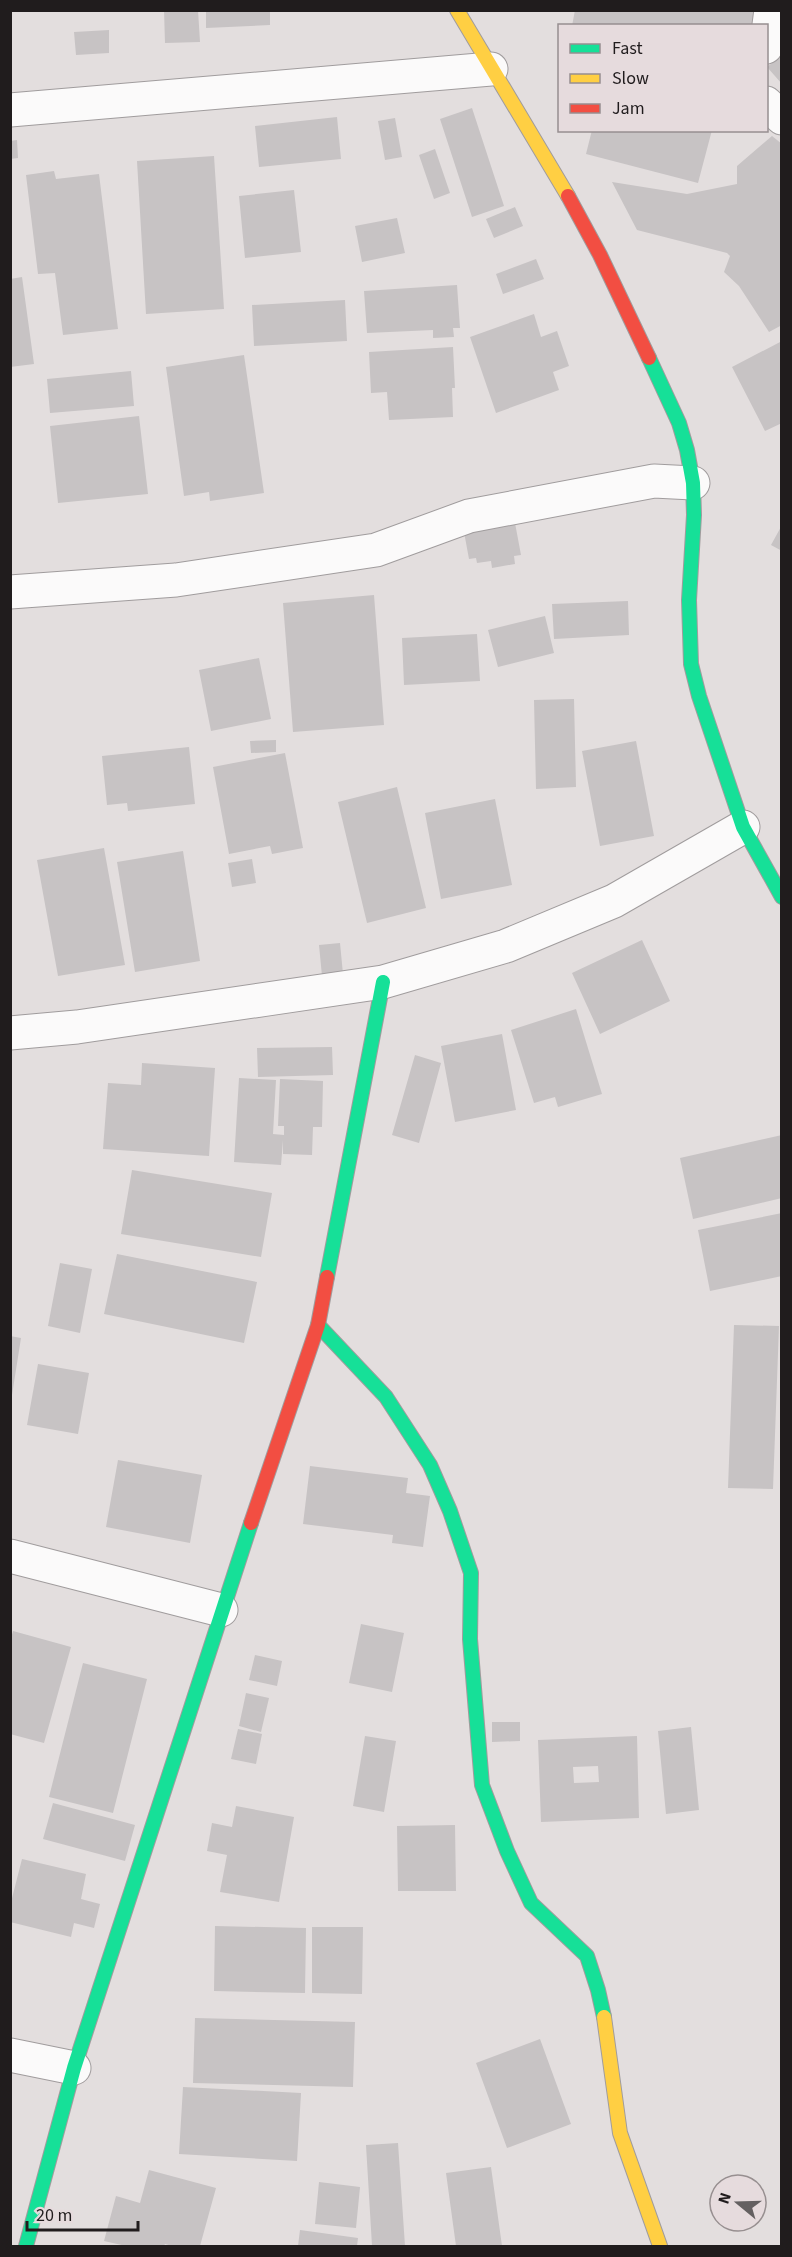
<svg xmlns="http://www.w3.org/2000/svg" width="792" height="2257" font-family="'Source Sans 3',sans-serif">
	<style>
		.building { fill: #c7c3c4; fill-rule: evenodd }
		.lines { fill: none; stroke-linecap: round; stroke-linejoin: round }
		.street-casing { stroke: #a09c9d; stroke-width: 35 }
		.fast-casing { stroke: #a09c9d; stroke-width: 16 }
		.slow-casing { stroke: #a09c9d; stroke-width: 16 }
		.jam-casing { stroke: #a09c9d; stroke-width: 16 }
		.street { stroke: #fbfafa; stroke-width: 33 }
		.fast { stroke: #16e098; stroke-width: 14 }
		.slow { stroke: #ffcf43; stroke-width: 14 }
		.jam { stroke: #f24e42; stroke-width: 14 }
	</style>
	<rect width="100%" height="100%" fill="#e3dede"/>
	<path class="building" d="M 164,10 L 198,10 L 200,42 L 165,43 Z
		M 206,10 L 270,10 L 270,25 L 206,28 Z
		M 575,10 L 758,10 L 756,26 L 572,26 Z
		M 109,30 L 109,53 L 76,55 L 74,32 Z
		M 782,55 L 782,84 L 767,67 Z
		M 472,108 L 504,206 L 472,217 L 440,119 Z
		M 337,117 L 341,159 L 259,167 L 255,126 Z
		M 395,118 L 402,157 L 385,160 L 378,121 Z
		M 592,130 L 712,130 L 698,183 L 586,154 Z
		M 772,136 L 782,144 L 782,325 L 769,332 L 739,286 L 724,272 L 730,256 L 727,253 L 637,230 L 612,182 L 687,194 L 737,184 L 737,166 Z
		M 17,140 L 18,158 L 10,159 L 10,141 Z
		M 435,149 L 450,193 L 434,199 L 419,155 Z
		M 214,156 L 224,309 L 146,314 L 137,161 Z
		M 54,171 L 56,179 L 99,174 L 118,329 L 63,335 L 55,273 L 38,274 L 26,175 Z
		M 294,190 L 301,252 L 245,258 L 239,196 Z
		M 515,207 L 523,226 L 494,238 L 486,219 Z
		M 397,218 L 405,253 L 362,262 L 355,226 Z
		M 536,259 L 544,279 L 503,294 L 496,274 Z
		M 22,277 L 34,364 L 10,367 L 10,279 Z
		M 457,285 L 460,328 L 453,328 L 454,337 L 433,338 L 433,330 L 367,333 L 364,291 Z
		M 345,300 L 347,341 L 254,346 L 252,305 Z
		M 534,314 L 541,337 L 557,331 L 569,366 L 553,372 L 559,390 L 496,413 L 470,337 Z
		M 782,341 L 782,423 L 765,431 L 732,367 Z
		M 453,347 L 455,388 L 452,388 L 453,417 L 389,420 L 387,392 L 371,393 L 369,352 Z
		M 244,355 L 264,493 L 210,501 L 209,492 L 184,496 L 166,367 Z
		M 131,371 L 134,406 L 50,413 L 47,379 Z
		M 139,416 L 148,494 L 58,503 L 50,426 Z
		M 515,523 L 521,555 L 514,556 L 515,564 L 492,568 L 491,561 L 477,563 L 476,558 L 469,559 L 464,532 Z
		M 782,525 L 782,551 L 771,545 Z
		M 374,595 L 384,725 L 293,732 L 283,603 Z
		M 628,601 L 629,635 L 554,639 L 552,604 Z
		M 545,616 L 554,653 L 498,667 L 488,630 Z
		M 477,634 L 480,681 L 404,685 L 402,638 Z
		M 259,658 L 271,719 L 211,731 L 199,670 Z
		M 574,699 L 576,787 L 536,789 L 534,700 Z
		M 276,740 L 276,752 L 251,753 L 250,741 Z
		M 636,741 L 654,836 L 600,846 L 582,751 Z
		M 189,747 L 195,804 L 128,811 L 127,803 L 107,805 L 102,756 Z
		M 285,753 L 303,848 L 272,854 L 270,846 L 229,854 L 213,767 Z
		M 397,787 L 426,908 L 367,923 L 338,802 Z
		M 495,799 L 512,885 L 441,899 L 425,813 Z
		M 104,848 L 125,965 L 58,976 L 37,860 Z
		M 183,851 L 200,961 L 135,972 L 117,862 Z
		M 252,859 L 256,883 L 232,887 L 228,863 Z
		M 642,940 L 670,1001 L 600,1034 L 572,973 Z
		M 340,943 L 343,974 L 322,976 L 319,945 Z
		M 576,1009 L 602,1094 L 558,1107 L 555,1097 L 534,1103 L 511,1030 Z
		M 502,1034 L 516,1110 L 455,1122 L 441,1046 Z
		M 332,1047 L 333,1075 L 258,1077 L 257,1048 Z
		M 415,1055 L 441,1063 L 419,1143 L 392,1135 Z
		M 142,1063 L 215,1068 L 209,1156 L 103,1149 L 108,1083 L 141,1085 Z
		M 239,1078 L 276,1080 L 273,1134 L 284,1135 L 284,1126 L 278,1126 L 280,1079 L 323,1081 L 322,1127 L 313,1127 L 312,1155 L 283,1154 L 283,1140 L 281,1165 L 234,1162 Z
		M 782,1135 L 782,1198 L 693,1219 L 680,1158 Z
		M 132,1170 L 272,1193 L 261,1257 L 121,1234 Z
		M 782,1213 L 782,1276 L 710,1291 L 698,1230 Z
		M 117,1254 L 257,1282 L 244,1343 L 104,1314 Z
		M 60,1263 L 92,1269 L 80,1333 L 48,1326 Z
		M 734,1325 L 779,1326 L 773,1489 L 728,1488 Z
		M 10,1336 L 21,1338 L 12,1395 L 10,1395 Z
		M 38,1364 L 89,1373 L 78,1434 L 27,1425 Z
		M 118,1460 L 202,1475 L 190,1543 L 106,1527 Z
		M 310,1466 L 408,1478 L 406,1493 L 430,1496 L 423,1547 L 392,1543 L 393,1535 L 303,1524 Z
		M 361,1624 L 404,1633 L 392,1692 L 349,1683 Z
		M 13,1631 L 71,1647 L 44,1743 L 10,1734 L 10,1641 Z
		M 255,1655 L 282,1661 L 277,1686 L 249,1680 Z
		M 83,1663 L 147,1679 L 113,1813 L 49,1797 Z
		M 246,1693 L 269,1698 L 261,1732 L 239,1726 Z
		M 492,1722 L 520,1722 L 520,1741 L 492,1742 Z
		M 691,1727 L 699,1810 L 666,1814 L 658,1731 Z
		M 238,1729 L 262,1734 L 256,1764 L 231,1759 Z
		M 365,1736 L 396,1741 L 384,1812 L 353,1806 Z
		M 637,1736 L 639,1818 L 541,1822 L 538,1740 ZM 598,1766 L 599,1782 L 574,1783 L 573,1767 Z
		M 53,1803 L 135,1825 L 125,1861 L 43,1839 Z
		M 236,1806 L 294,1817 L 279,1902 L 220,1892 L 227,1855 L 207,1851 L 212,1823 L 232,1827 Z
		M 455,1825 L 456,1891 L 398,1891 L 397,1826 Z
		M 22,1859 L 86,1874 L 81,1899 L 100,1904 L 94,1928 L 74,1923 L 71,1937 L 10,1922 L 10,1906 Z
		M 215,1926 L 306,1928 L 305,1993 L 214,1991 Z
		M 312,1927 L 363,1927 L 362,1994 L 312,1993 Z
		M 195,2018 L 355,2022 L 353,2087 L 193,2083 Z
		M 540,2039 L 571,2124 L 507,2148 L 476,2063 Z
		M 183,2087 L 301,2093 L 297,2161 L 179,2154 Z
		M 398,2143 L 405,2246 L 372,2246 L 366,2145 Z
		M 491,2167 L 502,2246 L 456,2246 L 446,2173 Z
		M 149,2170 L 216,2188 L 200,2246 L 172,2246 L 165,2244 L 164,2246 L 126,2246 L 104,2241 L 116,2196 L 140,2203 Z
		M 319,2182 L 360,2187 L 356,2228 L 315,2224 Z
		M 300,2230 L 358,2238 L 357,2246 L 298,2246 Z"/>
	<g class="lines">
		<defs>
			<path id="street" d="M 766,47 L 771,10
				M 766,103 L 782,118
				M 10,110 L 491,69
				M 10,592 L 176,580 L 376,550 L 469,516 L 654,481 L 693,483
				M 10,1033 L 77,1027 L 383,982 L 506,946 L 614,901 L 743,827
				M 10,1556 L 221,1610
				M 10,2055 L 74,2068"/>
			<path id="fast" d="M 649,358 L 679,423 L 687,450 L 693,483 L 694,515 L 689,600 L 691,664 L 699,696 L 743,827 L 782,897
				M 327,1277 L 383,982
				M 318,1325 L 386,1397 L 430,1465 L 450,1511 L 471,1573 L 470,1639 L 482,1785 L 507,1851 L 531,1903 L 587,1956 L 598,1990 L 604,2017
				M 26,2246 L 74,2068 L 251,1523"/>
			<path id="slow" d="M 457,10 L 568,196
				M 604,2017 L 620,2133 L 660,2246"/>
			<path id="jam" d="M 568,196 L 600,255 L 649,358
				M 251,1523 L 318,1325 L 327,1277"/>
		</defs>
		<use href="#street" class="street-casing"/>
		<use href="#fast" class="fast-casing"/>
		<use href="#slow" class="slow-casing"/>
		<use href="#jam" class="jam-casing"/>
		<use href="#street" class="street"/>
		<use href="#fast" class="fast"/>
		<use href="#slow" class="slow"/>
		<use href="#jam" class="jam"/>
	</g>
	<rect width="792" height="2257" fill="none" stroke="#201c1d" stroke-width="24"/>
	<rect x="558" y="24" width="210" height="108" fill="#e6dbdd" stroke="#978f90" stroke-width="1.5"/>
	<rect x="570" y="44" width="30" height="9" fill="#16e098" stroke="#978f90" stroke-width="1.5"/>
	<text x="612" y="54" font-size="18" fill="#201c1d">Fast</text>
	<rect x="570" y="74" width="30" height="9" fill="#ffcf43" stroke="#978f90" stroke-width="1.5"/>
	<text x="612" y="84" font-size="18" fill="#201c1d">Slow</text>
	<rect x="570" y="104" width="30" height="9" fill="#f24e42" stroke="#978f90" stroke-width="1.5"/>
	<text x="612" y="114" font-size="18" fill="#201c1d">Jam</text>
	<g transform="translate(738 2203) rotate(289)"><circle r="28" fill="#e6dbdd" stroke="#978f90" stroke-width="1.5"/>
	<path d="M0-4.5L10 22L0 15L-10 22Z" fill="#646061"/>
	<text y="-9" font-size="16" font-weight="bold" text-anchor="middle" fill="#201c1d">N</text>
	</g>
	<path d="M27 2221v9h111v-9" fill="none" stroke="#201c1d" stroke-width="3"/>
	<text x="36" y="2221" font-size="18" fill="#201c1d" stroke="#e6dbdd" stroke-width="4.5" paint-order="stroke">20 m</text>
</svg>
